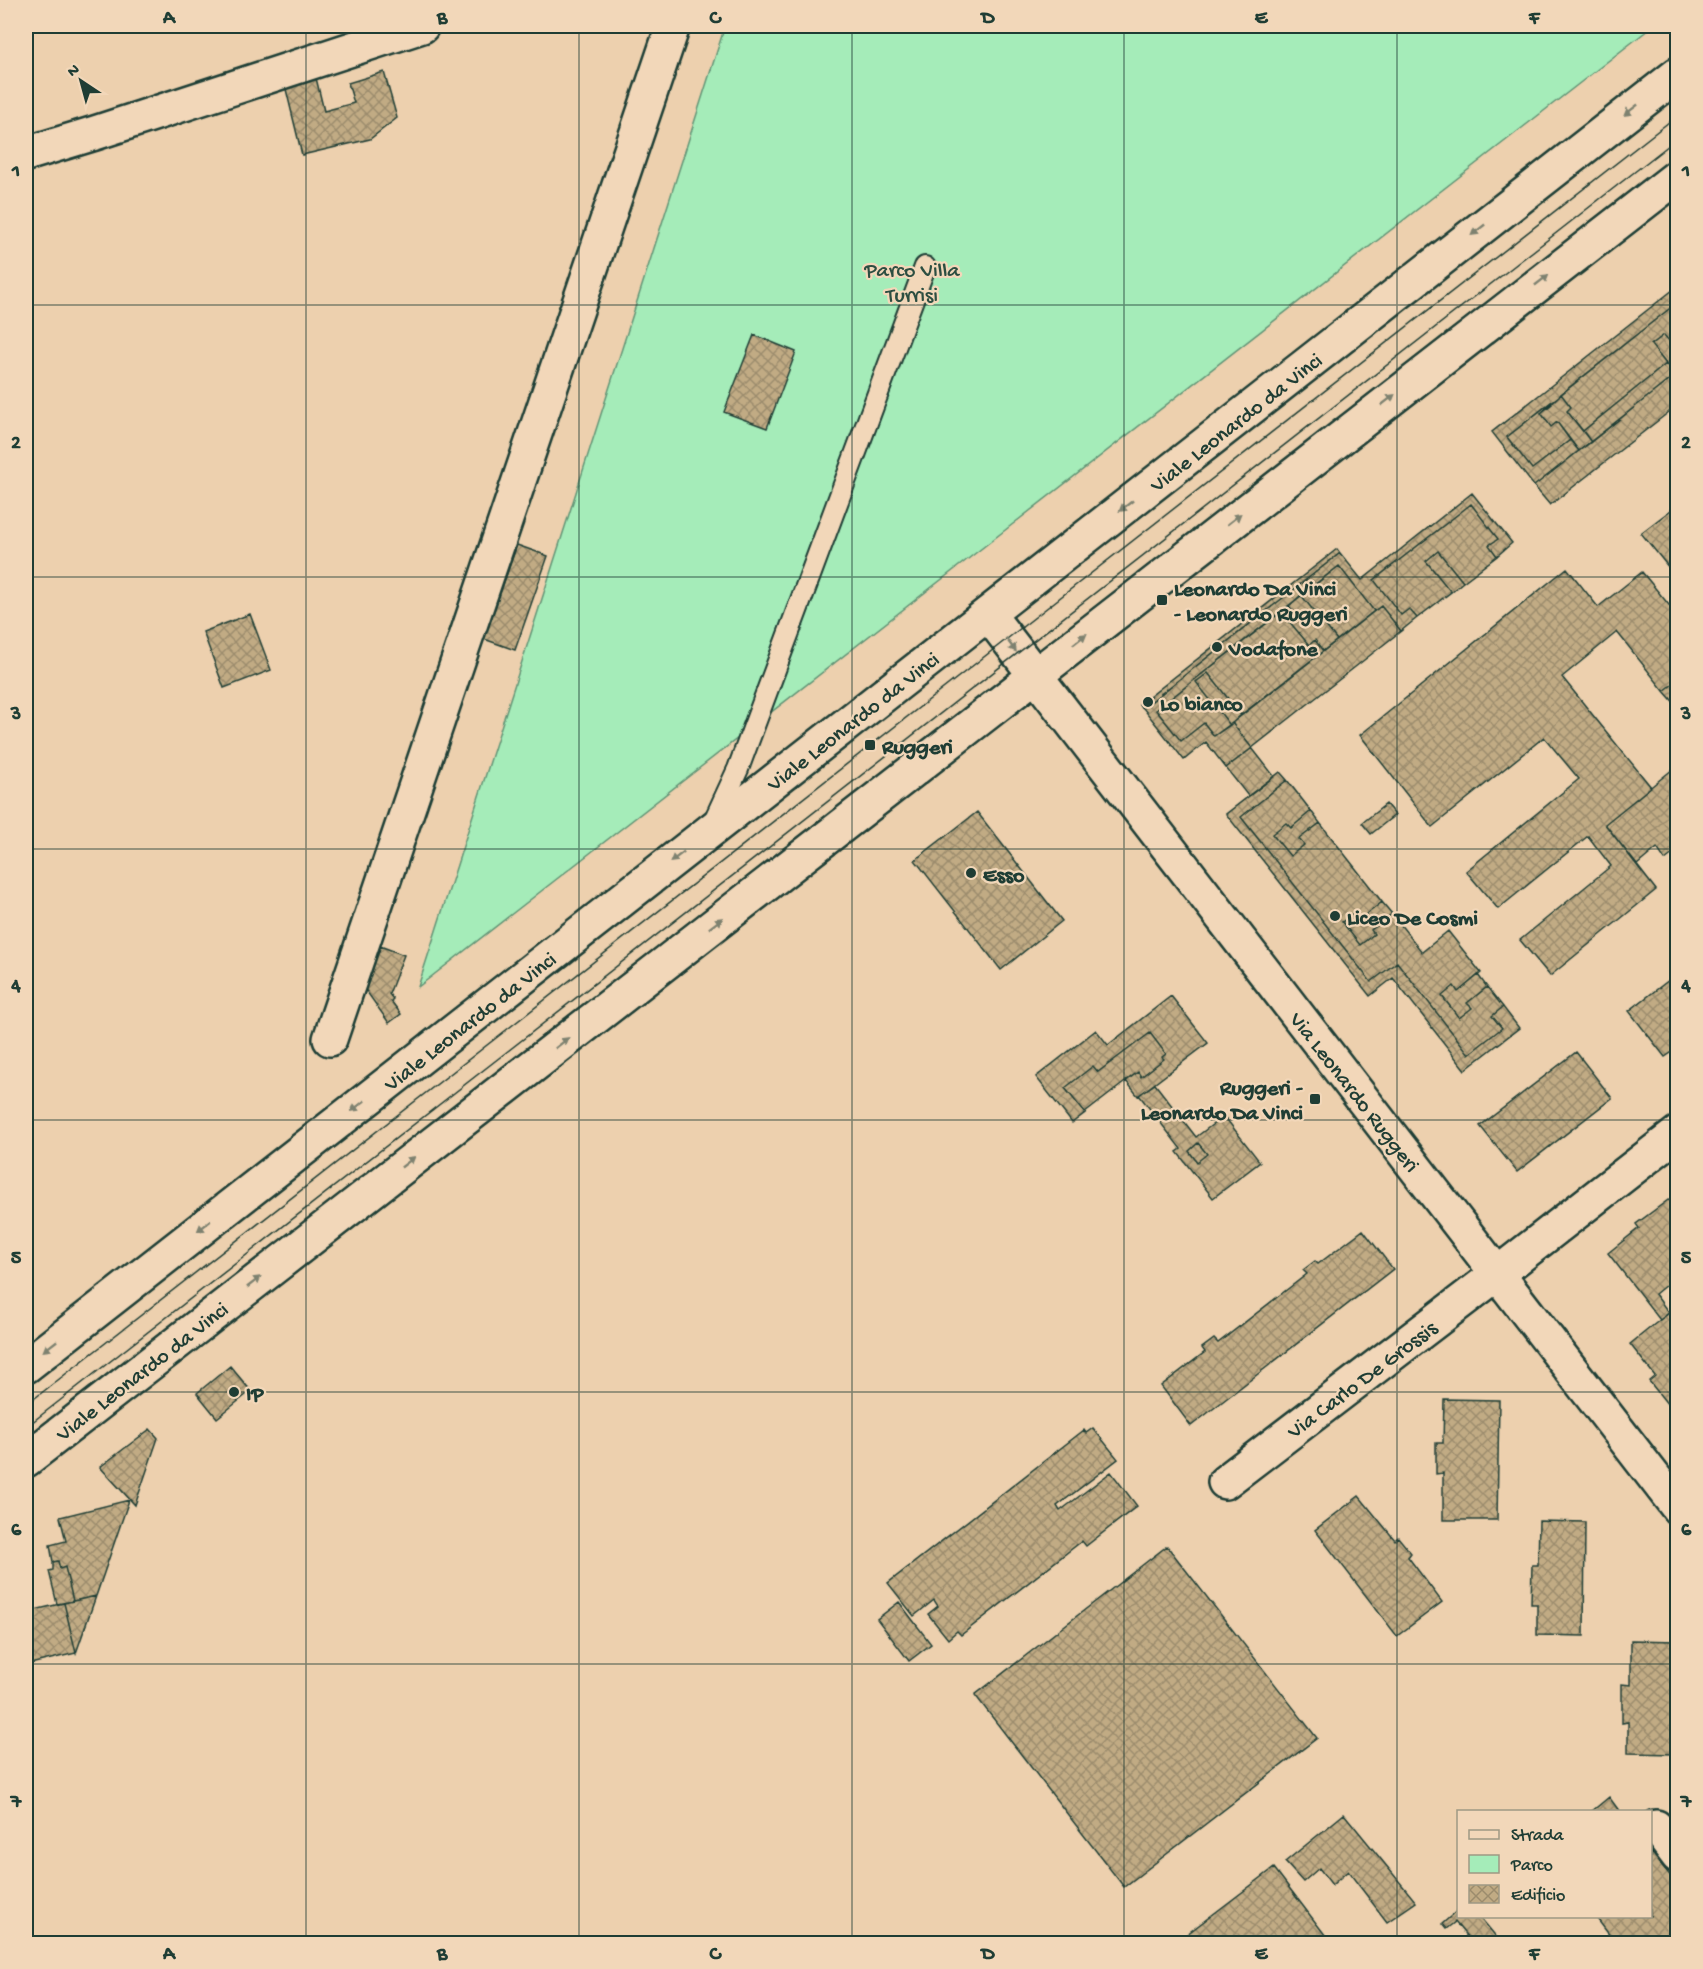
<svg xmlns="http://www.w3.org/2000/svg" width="1703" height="1969" font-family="'Gochi Hand',sans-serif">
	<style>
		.green { fill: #a5ecb9; stroke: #629476; stroke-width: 1.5 }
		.building { fill: url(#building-cross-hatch); stroke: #1f3d34; stroke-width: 1.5; fill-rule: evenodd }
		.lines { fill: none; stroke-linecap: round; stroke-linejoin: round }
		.lane-casing { stroke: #1f3d34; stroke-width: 24 }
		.street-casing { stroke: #1f3d34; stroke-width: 38 }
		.secondary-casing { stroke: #1f3d34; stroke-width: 38 }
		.lane { stroke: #f2d7b9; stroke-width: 20 }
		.street { stroke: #f2d7b9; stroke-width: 33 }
		.secondary { stroke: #f2d7b9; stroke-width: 33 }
		.tram { stroke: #1f3d34; stroke-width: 1.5 }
		.oneway { fill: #7e8270 }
		.grid { fill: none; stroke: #1f3d34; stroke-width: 1.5; stroke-opacity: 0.55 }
		.poi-dot { fill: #1f3d34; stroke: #f2d7b9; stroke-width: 2 }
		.labels { text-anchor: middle; stroke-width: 4.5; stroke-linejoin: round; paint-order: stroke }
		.park-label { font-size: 22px; fill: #2c4e41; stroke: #f2d7b9 }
		.street-label { font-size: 22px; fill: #1f3d34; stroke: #f2d7b9 }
		.poi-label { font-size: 22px; font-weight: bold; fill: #1f3d34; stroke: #f2d7b9; text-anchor: start }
		.neatline { fill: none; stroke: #1f3d34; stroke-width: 2 }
		.grid-label { font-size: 20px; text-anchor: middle; font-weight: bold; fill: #1f3d34 }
	</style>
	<defs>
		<pattern id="building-cross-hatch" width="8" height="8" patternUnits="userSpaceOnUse" patternTransform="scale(1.5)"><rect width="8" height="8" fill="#c1ab84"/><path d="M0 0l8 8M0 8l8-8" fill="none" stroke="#9c8c6d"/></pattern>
	</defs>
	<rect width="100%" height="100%" fill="#edd0ae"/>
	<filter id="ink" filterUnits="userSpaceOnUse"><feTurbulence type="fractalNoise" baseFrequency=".0167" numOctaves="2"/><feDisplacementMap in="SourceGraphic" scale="12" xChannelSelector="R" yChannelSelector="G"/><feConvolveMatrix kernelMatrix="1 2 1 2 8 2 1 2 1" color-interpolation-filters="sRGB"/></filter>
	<g filter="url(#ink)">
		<path class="green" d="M 725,26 L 1653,26 L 418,987 Z"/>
		<path class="building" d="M 384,72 L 397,118 L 370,139 L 302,155 L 285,85 L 316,78 L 324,111 L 354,103 L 348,83 Z
			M 1678,286 L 1678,302 L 1507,437 L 1532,469 L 1570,440 L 1579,451 L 1534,486 L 1492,432 Z
			M 1678,302 L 1678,351 L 1664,335 L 1651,345 L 1666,364 L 1583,431 L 1567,411 L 1571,407 L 1561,394 Z
			M 754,335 L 796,352 L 767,428 L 724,412 Z
			M 1664,335 L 1678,351 L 1678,373 L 1675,375 L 1651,345 Z
			M 1666,364 L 1675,375 L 1591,442 L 1583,431 Z
			M 1678,373 L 1678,405 L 1550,505 L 1534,486 Z
			M 1561,394 L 1571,407 L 1567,411 L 1591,442 L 1579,451 L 1557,422 L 1551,427 L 1541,413 Z
			M 1551,402 L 1552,404 L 1541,413 L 1551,427 L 1557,422 L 1570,440 L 1532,469 L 1507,437 Z
			M 1472,493 L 1512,543 L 1497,556 L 1489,545 L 1498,539 L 1471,504 L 1374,580 L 1401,615 L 1409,609 L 1417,618 L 1401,631 L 1381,606 L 1374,611 L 1339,566 L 1156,710 L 1181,741 L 1204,723 L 1214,736 L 1232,723 L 1252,748 L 1226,768 L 1206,742 L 1184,760 L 1143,708 L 1340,553 L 1362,580 Z
			M 1471,504 L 1498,539 L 1489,545 L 1497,556 L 1463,582 L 1438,551 L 1426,561 L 1451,592 L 1417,618 L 1409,609 L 1401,615 L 1374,580 Z
			M 1671,510 L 1678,518 L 1678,579 L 1641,533 Z
			M 517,545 L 548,556 L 515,650 L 484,639 Z
			M 1337,549 L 1340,553 L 1143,708 L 1139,705 Z
			M 1438,551 L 1463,582 L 1451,592 L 1426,561 Z
			M 1339,566 L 1374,611 L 1337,640 L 1301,595 Z
			M 1567,568 L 1598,607 L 1642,572 L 1678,616 L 1678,680 L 1664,691 L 1617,632 L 1562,677 L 1651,787 L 1605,824 L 1656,890 L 1550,976 L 1520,940 L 1611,866 L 1588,836 L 1498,909 L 1466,871 L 1579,779 L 1544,737 L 1432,827 L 1360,735 Z
			M 1301,595 L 1337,640 L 1323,651 L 1315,640 L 1309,645 L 1288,620 L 1295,614 L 1289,606 Z
			M 1289,606 L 1295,614 L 1288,620 L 1309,645 L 1315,640 L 1323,651 L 1241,715 L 1208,673 L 1196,682 L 1230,725 L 1214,736 L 1204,723 L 1181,741 L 1156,710 Z
			M 1381,606 L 1401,631 L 1252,748 L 1232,723 Z
			M 250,614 L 271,670 L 224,688 L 203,632 Z
			M 1208,673 L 1241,715 L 1230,725 L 1196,682 Z
			M 1678,680 L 1678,707 L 1664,691 Z
			M 1252,748 L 1274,776 L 1248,796 L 1226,768 Z
			M 1678,765 L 1678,850 L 1665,860 L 1657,848 L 1637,865 L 1605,824 Z
			M 1280,772 L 1287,780 L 1241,817 L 1371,982 L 1397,962 L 1469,1054 L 1502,1028 L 1492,1016 L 1503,1007 L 1519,1028 L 1465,1070 L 1393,978 L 1370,996 L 1226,814 Z
			M 1287,780 L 1311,811 L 1291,828 L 1286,823 L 1272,834 L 1290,856 L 1304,845 L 1299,839 L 1320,823 L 1382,902 L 1361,919 L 1356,912 L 1342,922 L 1360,945 L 1374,934 L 1371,930 L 1392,914 L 1422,952 L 1448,931 L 1481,973 L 1458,992 L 1454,986 L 1442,996 L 1459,1018 L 1472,1008 L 1467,1003 L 1487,987 L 1503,1007 L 1492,1016 L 1502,1028 L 1469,1054 L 1397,962 L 1371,982 L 1241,817 Z
			M 1386,804 L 1395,815 L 1371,834 L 1362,823 Z
			M 1311,811 L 1320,823 L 1299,839 L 1304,845 L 1290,856 L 1272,834 L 1286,823 L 1291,828 Z
			M 977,812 L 1062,921 L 1001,970 L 915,860 Z
			M 1382,902 L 1392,914 L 1371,930 L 1374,934 L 1360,945 L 1342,922 L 1356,912 L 1361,919 Z
			M 380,946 L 404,955 L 389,994 L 393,999 L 391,1001 L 401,1014 L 389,1023 L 364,988 Z
			M 1678,973 L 1678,1048 L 1665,1057 L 1629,1011 Z
			M 1478,975 L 1487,987 L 1467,1003 L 1472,1008 L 1459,1018 L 1442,996 L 1454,986 L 1458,992 Z
			M 1171,996 L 1208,1043 L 1138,1096 L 1126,1081 L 1138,1072 L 1141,1077 L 1164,1059 L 1162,1057 L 1166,1054 L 1150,1033 L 1098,1072 L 1093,1066 L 1065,1088 L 1085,1113 L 1072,1123 L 1036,1077 L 1096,1030 L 1108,1045 Z
			M 1150,1033 L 1166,1054 L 1162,1057 L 1164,1059 L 1141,1077 L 1138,1072 L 1085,1113 L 1065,1088 L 1093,1066 L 1098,1072 Z
			M 1576,1052 L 1612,1098 L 1517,1172 L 1480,1126 Z
			M 1155,1084 L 1196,1137 L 1224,1116 L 1260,1162 L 1213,1198 L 1177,1152 L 1181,1149 L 1139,1095 ZM 1198,1143 L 1207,1154 L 1197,1162 L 1189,1151 Z
			M 1198,1143 L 1207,1154 L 1197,1162 L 1189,1151 Z
			M 1668,1200 L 1674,1202 L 1678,1200 L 1678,1271 L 1671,1276 L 1673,1279 L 1655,1294 L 1669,1313 L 1660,1320 L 1608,1253 L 1639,1228 L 1636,1224 Z
			M 1363,1230 L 1393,1269 L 1191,1426 L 1161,1386 L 1205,1352 L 1202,1348 L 1214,1339 L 1218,1343 L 1307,1274 L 1303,1270 L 1315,1261 L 1318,1264 Z
			M 1671,1311 L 1678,1319 L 1678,1405 L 1672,1410 L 1649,1381 L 1655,1376 L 1630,1344 Z
			M 230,1366 L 251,1391 L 217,1418 L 197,1393 Z
			M 1444,1399 L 1499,1400 L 1497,1520 L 1443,1520 L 1443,1473 L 1436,1474 L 1436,1443 L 1443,1443 Z
			M 1093,1428 L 1118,1459 L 1057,1506 L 1060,1511 L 1111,1472 L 1137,1506 L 1086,1546 L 1082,1541 L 961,1635 L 957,1631 L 948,1639 L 928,1614 L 938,1606 L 934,1600 L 914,1616 L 888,1583 L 1084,1430 L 1086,1433 Z
			M 150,1429 L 158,1438 L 135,1505 L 100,1467 Z
			M 1359,1496 L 1395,1540 L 1398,1537 L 1411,1553 L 1408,1557 L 1442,1602 L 1397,1636 L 1315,1530 Z
			M 129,1500 L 96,1596 L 73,1601 L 65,1567 L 60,1569 L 58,1561 L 53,1562 L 50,1545 L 66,1541 L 60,1517 Z
			M 1539,1521 L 1585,1522 L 1584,1636 L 1537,1635 L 1537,1604 L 1531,1604 L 1532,1565 L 1538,1565 Z
			M 1167,1546 L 1317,1738 L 1124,1887 L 975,1695 Z
			M 58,1561 L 60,1569 L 65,1567 L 73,1601 L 57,1604 L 49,1571 L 53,1570 L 53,1562 Z
			M 96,1596 L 76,1653 L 64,1603 Z
			M 899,1602 L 931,1644 L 909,1661 L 877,1619 Z
			M 64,1603 L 76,1653 L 26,1665 L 26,1612 Z
			M 1631,1640 L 1677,1641 L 1675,1754 L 1628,1753 L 1628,1722 L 1622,1723 L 1622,1684 L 1631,1685 Z
			M 1609,1797 L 1620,1812 L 1591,1812 Z
			M 1344,1814 L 1416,1902 L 1387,1922 L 1348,1871 L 1332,1885 L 1319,1868 L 1303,1882 L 1285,1862 Z
			M 1650,1851 L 1678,1885 L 1678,1944 L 1616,1944 L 1595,1916 L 1650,1916 Z
			M 1274,1868 L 1332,1944 L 1174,1944 Z
			M 1458,1910 L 1458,1916 L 1479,1916 L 1498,1939 L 1493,1944 L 1473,1944 L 1455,1922 L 1446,1929 L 1442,1924 Z"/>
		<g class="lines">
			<defs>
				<path id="lane" d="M 713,823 L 738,769 L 925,267"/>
				<path id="street" d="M 26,154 L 95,133 L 422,26
					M 988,614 L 1678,1508
					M 330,1039 L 673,26
					M 1225,1482 L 1497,1274 L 1678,1133
					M 1656,1827 L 1678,1856"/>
				<path id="secondary" d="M 26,1366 L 1678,74
					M 26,1460 L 1678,176"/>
			</defs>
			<use href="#lane" class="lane-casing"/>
			<use href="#street" class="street-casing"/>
			<use href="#secondary" class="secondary-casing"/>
			<use href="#lane" class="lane"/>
			<use href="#street" class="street"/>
			<use href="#secondary" class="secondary"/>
			<path class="tram" d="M 26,1405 L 1678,115
				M 26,1427 L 1678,138"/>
		</g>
		<defs><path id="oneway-solid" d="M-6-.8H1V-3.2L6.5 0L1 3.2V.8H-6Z" transform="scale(1.5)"/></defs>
		<g class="oneway">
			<use href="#oneway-solid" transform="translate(1631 110) rotate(142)"/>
			<use href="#oneway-solid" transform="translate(1478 230) rotate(142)"/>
			<use href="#oneway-solid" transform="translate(1542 280) rotate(-38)"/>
			<use href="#oneway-solid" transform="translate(1388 400) rotate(-38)"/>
			<use href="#oneway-solid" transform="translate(1126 506) rotate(142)"/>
			<use href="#oneway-solid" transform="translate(1234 519) rotate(-38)"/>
			<use href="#oneway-solid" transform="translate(1080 639) rotate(-38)"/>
			<use href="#oneway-solid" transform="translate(1011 645) rotate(53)"/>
			<use href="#oneway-solid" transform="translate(677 857) rotate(142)"/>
			<use href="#oneway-solid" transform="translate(716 923) rotate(-38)"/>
			<use href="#oneway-solid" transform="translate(562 1043) rotate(-38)"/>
			<use href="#oneway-solid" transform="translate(358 1106) rotate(142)"/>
			<use href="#oneway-solid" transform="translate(408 1162) rotate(-38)"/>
			<use href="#oneway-solid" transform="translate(204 1226) rotate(142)"/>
			<use href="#oneway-solid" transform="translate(254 1282) rotate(-38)"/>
			<use href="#oneway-solid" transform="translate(50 1346) rotate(142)"/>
		</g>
	</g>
	<path class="grid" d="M 306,26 L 306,1944M 579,26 L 579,1944M 852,26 L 852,1944M 1124,26 L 1124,1944M 1397,26 L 1397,1944M 26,305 L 1678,305M 26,577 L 1678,577M 26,849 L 1678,849M 26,1120 L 1678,1120M 26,1392 L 1678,1392M 26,1664 L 1678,1664"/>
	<g class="poi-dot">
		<rect x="1156" y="594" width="12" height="12" rx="3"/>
		<circle cx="1217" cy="647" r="6"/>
		<circle cx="1148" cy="702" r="6"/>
		<rect x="864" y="739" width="12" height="12" rx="3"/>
		<circle cx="971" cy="873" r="6"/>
		<circle cx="1335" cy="916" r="6"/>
		<rect x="1309" y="1093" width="12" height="12" rx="3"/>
		<circle cx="234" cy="1392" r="6"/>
	</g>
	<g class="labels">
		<g class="park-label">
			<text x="912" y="276">Parco Villa<tspan x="912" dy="25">Turrisi</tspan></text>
		</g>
		<g class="street-label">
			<text transform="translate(1235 421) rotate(-38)" y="8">Viale Leonardo da Vinci</text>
			<text transform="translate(852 720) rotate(-38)" y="8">Viale Leonardo da Vinci</text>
			<text transform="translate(469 1020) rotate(-38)" y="8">Viale Leonardo da Vinci</text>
			<text transform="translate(1356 1091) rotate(52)" y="8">Via Leonardo Ruggeri</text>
			<text transform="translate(141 1370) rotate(-38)" y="8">Viale Leonardo da Vinci</text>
			<text transform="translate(1361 1378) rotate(-37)" y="8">Via Carlo De Grossis</text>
		</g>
		<g class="poi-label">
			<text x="1174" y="595">Leonardo Da Vinci<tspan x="1174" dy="25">- Leonardo Ruggeri</tspan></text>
			<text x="1229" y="655">Vodafone</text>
			<text x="1160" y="710">Lo bianco</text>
			<text x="882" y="753">Ruggeri</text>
			<text x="983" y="881">Esso</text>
			<text x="1347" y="924">Liceo De Cosmi</text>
			<text x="1303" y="1094" text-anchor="end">Ruggeri -<tspan x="1303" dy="25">Leonardo Da Vinci</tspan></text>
			<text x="246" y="1400">IP</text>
		</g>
	</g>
	<rect width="1703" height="1969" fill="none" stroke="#f2d7b9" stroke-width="66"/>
	<rect x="1457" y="1810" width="195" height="108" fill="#f2d7b9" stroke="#9e9984" stroke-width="1.5"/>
	<rect x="1469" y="1830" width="30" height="9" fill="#f2d7b9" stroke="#9e9984" stroke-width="1.5"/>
	<text x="1511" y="1840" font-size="18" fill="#1f3d34">Strada</text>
	<rect x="1469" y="1855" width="30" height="18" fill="#a5ecb9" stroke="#9e9984" stroke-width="1.5"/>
	<text x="1511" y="1870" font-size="18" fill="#1f3d34">Parco</text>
	<rect x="1469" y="1885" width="30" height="18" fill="url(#building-cross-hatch)" stroke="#9e9984" stroke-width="1.5"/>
	<text x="1511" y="1900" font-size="18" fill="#1f3d34">Edificio</text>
	<g transform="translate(81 81) rotate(324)" stroke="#f2d7b9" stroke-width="4.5" paint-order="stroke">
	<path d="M0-4.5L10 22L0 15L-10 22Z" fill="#1f3d34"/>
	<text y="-9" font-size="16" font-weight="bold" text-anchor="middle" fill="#1f3d34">N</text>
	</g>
	<rect x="33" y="33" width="1637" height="1903" class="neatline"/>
	<g class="grid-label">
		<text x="169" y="23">A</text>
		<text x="442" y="23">B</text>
		<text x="715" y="23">C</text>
		<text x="988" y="23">D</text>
		<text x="1261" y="23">E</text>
		<text x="1534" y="23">F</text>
		<text x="16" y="176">1</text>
		<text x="1686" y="176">1</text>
		<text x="16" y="448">2</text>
		<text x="1686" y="448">2</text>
		<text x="16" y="719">3</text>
		<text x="1686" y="719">3</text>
		<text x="16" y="991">4</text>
		<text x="1686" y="991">4</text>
		<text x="16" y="1263">5</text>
		<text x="1686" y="1263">5</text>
		<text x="16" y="1535">6</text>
		<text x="1686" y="1535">6</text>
		<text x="16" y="1807">7</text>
		<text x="1686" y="1807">7</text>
		<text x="169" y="1959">A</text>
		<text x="442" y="1959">B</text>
		<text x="715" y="1959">C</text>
		<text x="988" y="1959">D</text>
		<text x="1261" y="1959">E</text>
		<text x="1534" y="1959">F</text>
	</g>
</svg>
